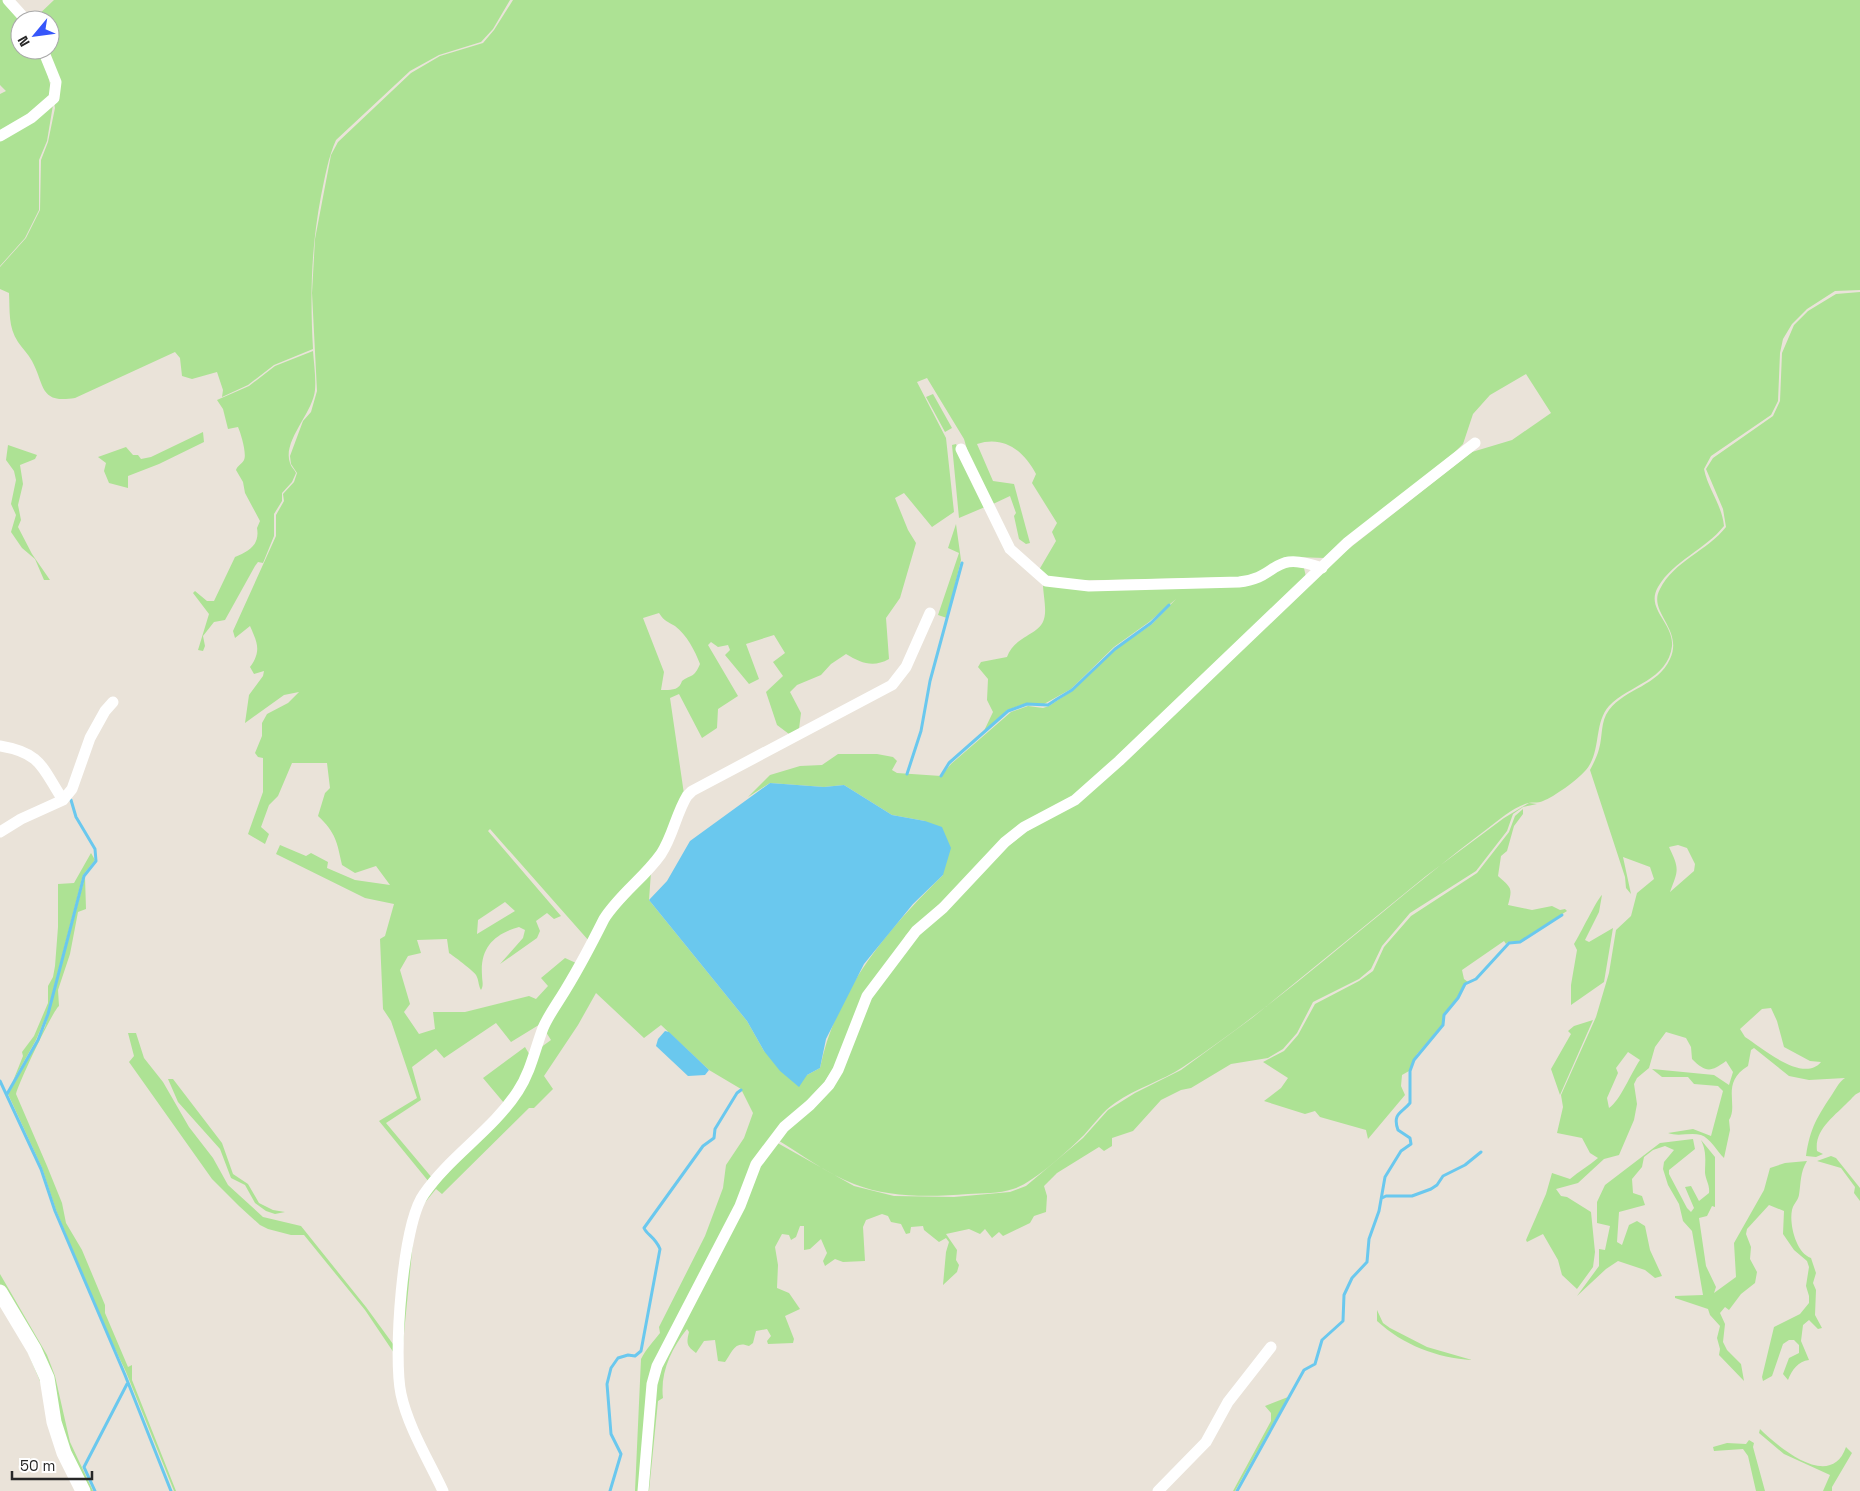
<svg xmlns="http://www.w3.org/2000/svg" width="1860" height="1491" font-family="'Space Grotesk',sans-serif">
	<style>
		.green { fill: #ade294; fill-rule: evenodd }
		.water { fill: #6ac8ee }
		.lines { fill: none; stroke-linecap: round; stroke-linejoin: round }
		.stream { stroke: #6ac8ee; stroke-width: 3 }
		.street { stroke: #fff; stroke-width: 11 }
		.secondary { stroke: #fff; stroke-width: 15 }
	</style>
	<rect width="100%" height="100%" fill="#eae3d9"/>
	<path class="green" d="M 0,0 L 7,0 L 20,20 L 20,50 L 42,50 L 53,97 L 0,135 L 0,94 L 6,91 L 0,85 Z
		M 54,0 L 510,0 L 493,29 L 481,42 L 439,55 L 410,71 L 336,140 C 328,158 325,177 321,196 C 311,249 310,296 313,349 L 274,365 L 248,385 L 222,397 L 223,390 L 217,372 L 192,379 L 182,376 L 180,358 L 175,352 L 75,398 C 39,404 45,385 32,361 C 28,354 23,349 18,342 C 8,327 10,311 9,293 L 0,289 L 0,267 L 26,238 L 40,210 L 41,160 L 48,142 L 55,108 L 44,50 L 50,50 L 50,20 L 33,20 Z
		M 513,0 L 1860,0 L 1860,290 L 1835,291 L 1807,309 L 1792,324 L 1783,339 L 1780,353 L 1778,401 L 1771,415 L 1711,456 L 1704,469 C 1708,489 1722,505 1724,526 C 1705,550 1674,560 1658,587 C 1645,609 1674,623 1672,646 C 1668,680 1629,685 1609,706 C 1593,724 1602,753 1585,771 C 1577,780 1554,797 1543,801 C 1538,804 1531,801 1525,804 C 1511,809 1499,820 1487,829 C 1385,906 1290,995 1183,1067 C 1162,1081 1136,1088 1115,1103 C 1103,1111 1094,1124 1084,1135 C 1069,1150 1032,1184 1013,1189 C 999,1194 982,1193 968,1194 C 931,1197 889,1198 854,1184 C 826,1173 801,1154 776,1139 L 822,1095 L 869,997 L 907,944 L 1006,844 L 1065,808 L 1323,569 L 1472,452 L 1512,440 L 1551,413 L 1526,374 L 1490,395 L 1473,414 L 1463,444 L 1455,452 L 1325,558 L 1296,557 L 1248,577 L 1055,581 L 1039,570 L 1056,541 L 1052,532 L 1057,523 L 1032,483 L 1036,474 C 1024,451 1004,435 977,444 L 993,481 L 1014,484 L 1030,543 L 1026,544 L 1019,539 L 1014,516 L 1016,513 L 1010,496 L 993,504 L 969,456 L 964,439 L 927,378 L 917,382 L 946,438 L 954,512 L 932,527 L 904,493 L 895,498 L 908,530 L 916,543 L 900,598 L 886,618 L 889,659 C 873,668 861,663 846,654 L 831,664 L 821,675 L 797,685 L 790,692 L 801,713 L 799,729 L 789,734 L 777,725 L 766,692 L 783,676 L 773,662 L 785,653 L 774,635 L 746,644 L 759,679 L 749,684 L 725,655 L 730,650 L 728,645 L 718,647 L 711,642 L 708,645 L 738,696 L 718,709 L 717,728 L 702,738 L 679,694 L 670,698 L 684,794 L 659,850 L 589,941 L 490,829 L 488,831 L 561,916 L 554,919 L 547,913 L 536,921 L 540,931 L 537,938 L 500,964 L 523,938 L 525,930 L 519,927 C 494,934 480,948 482,975 C 482,981 484,985 481,990 C 478,985 479,980 476,975 C 475,972 451,954 449,953 L 447,939 L 417,940 L 421,953 L 408,956 L 400,970 L 410,1004 L 404,1012 L 419,1034 L 435,1029 L 433,1012 L 465,1012 L 529,996 L 536,999 L 548,986 L 541,978 L 565,958 L 576,963 L 542,1023 L 511,1042 L 496,1023 L 444,1058 L 436,1049 L 412,1067 L 421,1100 L 386,1123 L 433,1179 L 429,1182 L 379,1121 L 417,1098 L 391,1021 L 383,1009 L 380,939 L 385,936 L 394,904 L 365,898 L 276,854 L 280,845 L 306,856 L 311,853 L 328,862 L 327,868 L 355,880 L 390,885 L 376,866 L 355,873 L 342,865 C 337,842 336,833 318,816 L 325,793 L 330,788 L 327,763 L 292,763 L 278,796 L 269,805 L 261,827 L 269,834 L 265,844 L 248,834 L 263,792 L 263,758 L 258,757 L 255,753 L 262,736 L 262,723 L 267,714 L 288,703 L 299,692 L 284,695 L 245,723 L 249,695 L 263,676 L 264,671 L 254,674 L 250,667 C 262,651 257,642 250,626 L 235,638 L 233,631 L 276,536 L 276,515 L 284,501 L 283,494 L 294,482 L 297,473 L 291,464 L 290,456 L 303,421 L 311,412 L 317,391 L 312,293 L 315,239 L 331,155 L 338,142 L 411,73 L 440,56 L 483,43 L 494,30 ZM 659,613 C 665,622 667,621 675,626 C 687,635 695,651 700,664 C 694,678 692,674 682,681 C 679,691 670,690 661,690 L 664,672 L 643,618 ZM 505,902 L 515,911 L 477,934 L 478,920 Z
		M 54,99 L 47,141 L 39,160 L 39,210 L 25,238 L 0,266 L 0,137 Z
		M 1860,292 L 1860,1092 C 1853,1095 1853,1098 1848,1102 C 1836,1115 1814,1129 1817,1151 L 1823,1154 L 1816,1157 L 1806,1156 C 1810,1127 1818,1116 1833,1093 C 1837,1087 1839,1082 1845,1078 L 1809,1080 L 1789,1076 L 1754,1048 L 1751,1050 L 1748,1066 C 1720,1083 1739,1105 1729,1120 L 1730,1130 L 1724,1158 C 1717,1151 1710,1138 1701,1135 C 1690,1132 1679,1137 1668,1133 L 1693,1129 L 1711,1136 L 1723,1091 L 1718,1086 L 1694,1084 L 1688,1077 L 1662,1077 L 1652,1069 L 1714,1075 L 1729,1085 L 1733,1072 L 1726,1061 C 1711,1072 1706,1073 1692,1059 L 1691,1047 L 1686,1038 L 1666,1032 L 1655,1047 L 1649,1068 L 1637,1078 L 1634,1084 L 1637,1104 L 1634,1120 L 1619,1155 L 1604,1159 L 1578,1183 L 1556,1189 L 1561,1196 L 1567,1197 L 1591,1212 L 1595,1252 L 1593,1267 L 1577,1289 L 1562,1275 L 1558,1260 L 1543,1234 L 1527,1242 L 1526,1240 L 1546,1194 L 1552,1173 L 1570,1179 C 1579,1171 1589,1166 1598,1158 L 1590,1153 L 1582,1138 L 1557,1133 L 1563,1107 L 1561,1095 L 1596,1017 L 1609,973 L 1616,930 L 1631,916 L 1637,893 L 1654,879 L 1650,867 L 1623,857 L 1631,894 L 1626,888 L 1625,877 L 1590,770 C 1593,764 1597,757 1599,749 C 1603,736 1600,722 1609,710 C 1626,688 1658,686 1670,659 C 1684,629 1647,612 1660,589 C 1674,561 1707,551 1726,527 L 1723,509 L 1706,469 L 1713,458 L 1773,416 L 1780,401 L 1782,353 L 1794,325 L 1808,311 L 1836,294 ZM 1678,845 L 1687,848 L 1695,864 L 1694,871 L 1670,892 C 1678,870 1680,870 1669,847 ZM 1771,1008 L 1777,1021 L 1784,1047 L 1810,1061 L 1821,1062 C 1803,1084 1761,1047 1745,1037 L 1740,1029 L 1762,1009 ZM 1628,1052 L 1640,1060 C 1631,1073 1620,1101 1609,1108 L 1607,1098 L 1618,1073 L 1616,1068 Z
		M 313,351 C 314,364 316,378 315,390 C 313,413 282,441 290,463 C 291,467 294,469 296,473 L 292,482 L 282,493 L 282,501 L 274,514 L 274,536 L 263,563 L 258,562 L 255,566 L 225,620 L 214,622 L 203,636 L 205,646 L 203,651 L 198,650 L 209,614 L 193,593 L 195,591 L 207,601 L 214,601 L 235,557 C 249,551 260,545 257,528 L 260,521 L 245,493 L 243,482 L 236,470 C 238,465 241,465 244,460 C 247,454 241,434 238,427 L 228,429 L 223,409 L 217,400 L 249,386 L 275,366 Z
		M 933,394 L 952,428 L 945,432 L 926,397 Z
		M 203,432 L 204,442 L 159,464 L 128,476 L 128,488 L 109,483 L 104,471 L 106,463 L 98,457 L 126,447 L 133,455 L 138,455 L 141,459 L 151,457 Z
		M 956,444 L 985,507 L 959,518 L 952,445 Z
		M 8,445 L 37,455 L 35,459 L 20,465 L 23,484 L 18,505 L 21,520 L 18,527 L 32,554 L 50,580 L 44,580 L 35,559 L 22,548 L 11,532 L 16,515 L 11,504 L 16,480 L 14,471 L 6,460 Z
		M 956,524 L 961,560 L 947,618 L 938,615 L 959,553 L 948,548 Z
		M 1284,565 L 1304,568 L 1306,577 L 1085,787 L 1059,805 L 959,886 L 906,935 L 834,1068 L 819,1090 L 793,1114 L 738,1201 L 660,1354 L 640,1491 L 635,1491 L 641,1359 C 646,1349 653,1342 660,1333 L 659,1327 L 705,1236 L 723,1188 L 726,1165 L 744,1138 L 753,1113 L 741,1089 L 709,1070 L 661,1025 L 644,1038 L 596,993 L 578,1025 L 544,1076 L 553,1089 L 534,1108 L 529,1108 L 442,1194 L 436,1189 L 423,1205 L 414,1231 L 401,1364 L 408,1410 L 400,1367 L 409,1245 L 420,1203 L 507,1109 L 540,1048 L 551,1040 L 544,1029 L 604,924 L 651,872 L 649,900 L 747,1021 L 764,1051 L 807,1075 L 820,1068 C 836,990 887,930 943,875 L 925,821 L 892,815 L 844,785 L 824,787 L 770,783 L 748,797 L 770,775 L 800,766 L 822,765 L 838,754 L 877,754 L 893,757 L 897,761 L 892,770 L 897,773 L 941,776 L 951,764 L 1011,712 L 1028,706 L 1043,708 L 1049,706 L 1073,690 L 1110,653 L 1152,624 L 1176,599 L 1149,622 L 1114,647 L 1071,689 L 1044,704 L 1027,703 L 1007,710 L 983,733 L 993,712 L 987,700 L 988,679 L 978,667 L 981,662 L 1007,657 C 1014,636 1040,635 1044,619 C 1047,609 1043,594 1043,584 L 1212,586 Z
		M 1529,803 L 1537,804 L 1523,807 L 1513,814 L 1507,831 L 1476,871 L 1410,913 L 1382,946 L 1371,969 L 1359,979 L 1313,1002 L 1297,1033 L 1283,1049 L 1268,1058 L 1231,1064 L 1191,1088 L 1181,1090 L 1161,1100 L 1133,1131 L 1112,1138 L 1112,1146 L 1104,1151 L 1099,1147 L 1057,1173 L 1044,1186 L 1047,1196 L 1046,1212 L 1034,1216 L 1030,1223 L 1003,1236 L 999,1232 L 992,1238 L 985,1229 L 980,1234 L 969,1229 L 946,1234 L 957,1250 L 956,1260 L 959,1265 L 957,1272 L 943,1285 L 946,1252 L 949,1242 L 946,1238 L 939,1242 L 924,1230 L 923,1226 L 911,1227 L 910,1233 L 906,1234 L 901,1224 L 891,1222 L 888,1216 L 882,1214 L 866,1220 L 863,1227 L 865,1261 L 843,1262 L 835,1259 L 825,1266 L 823,1261 L 827,1253 L 821,1239 L 810,1249 L 804,1250 L 804,1226 L 800,1226 L 796,1237 L 791,1240 L 789,1235 L 782,1234 L 775,1247 L 778,1265 L 777,1288 L 789,1293 L 800,1309 L 785,1316 L 794,1339 L 793,1343 L 768,1344 L 767,1341 L 771,1336 L 767,1329 L 756,1331 L 753,1343 L 749,1346 C 735,1340 732,1352 725,1362 L 718,1361 L 715,1340 L 704,1341 L 696,1353 C 687,1346 686,1344 689,1332 L 687,1329 C 671,1349 660,1373 663,1398 L 658,1401 L 649,1491 L 645,1491 L 658,1373 L 749,1185 L 774,1141 L 854,1186 L 894,1196 L 954,1197 L 1010,1192 L 1026,1186 L 1083,1138 L 1108,1110 L 1135,1093 L 1181,1070 L 1252,1018 L 1426,876 L 1504,818 Z
		M 1523,809 L 1523,814 L 1514,826 L 1507,851 L 1501,856 L 1498,876 C 1511,888 1513,887 1508,905 L 1532,910 L 1552,906 L 1560,910 L 1565,909 L 1567,911 L 1520,941 L 1508,942 L 1506,944 L 1504,941 L 1462,970 L 1464,979 L 1468,982 L 1464,984 L 1457,998 L 1444,1014 L 1442,1025 L 1417,1054 L 1409,1071 L 1402,1075 L 1401,1086 L 1405,1095 L 1368,1139 L 1366,1130 L 1320,1117 L 1315,1111 L 1305,1114 L 1264,1101 L 1281,1088 L 1288,1078 L 1263,1062 L 1284,1051 L 1298,1035 L 1315,1004 L 1359,981 L 1373,971 L 1384,947 L 1411,916 L 1477,873 L 1509,832 L 1515,816 Z
		M 91,853 L 95,860 L 83,875 L 47,1014 L 36,1040 L 13,1081 L 23,1056 L 22,1052 L 34,1036 L 48,1003 L 48,986 L 53,977 L 55,966 L 58,927 L 58,884 L 74,883 Z
		M 85,877 L 86,909 L 78,912 L 70,954 L 58,990 L 59,1006 C 53,1010 18,1084 16,1094 L 47,1166 L 62,1203 L 66,1223 L 82,1250 L 105,1305 L 105,1313 L 128,1367 L 132,1365 L 132,1380 L 176,1491 L 174,1491 L 126,1372 L 100,1317 L 56,1210 L 42,1168 L 8,1094 L 45,1027 Z
		M 1602,895 L 1599,912 L 1585,940 L 1589,942 L 1613,928 L 1604,982 L 1571,1005 L 1571,985 L 1577,950 L 1574,944 C 1580,935 1597,899 1602,895 Z
		M 1593,1020 L 1560,1095 L 1551,1069 L 1571,1034 L 1568,1031 L 1574,1026 Z
		M 128,1033 L 136,1033 L 144,1058 L 163,1082 L 189,1127 L 213,1158 L 228,1185 L 263,1217 L 301,1226 L 366,1307 L 393,1344 L 396,1356 L 365,1310 L 304,1235 L 291,1235 L 268,1229 L 260,1225 L 239,1206 L 212,1179 L 129,1062 L 134,1056 Z
		M 525,1047 L 531,1057 L 520,1082 L 504,1103 L 483,1078 Z
		M 173,1079 L 222,1143 L 233,1174 L 248,1184 L 259,1203 L 273,1210 L 285,1212 L 275,1214 L 266,1211 L 255,1203 L 245,1185 L 231,1178 L 220,1149 L 178,1102 L 168,1079 Z
		M 1693,1139 L 1695,1149 L 1669,1170 L 1669,1174 L 1687,1208 L 1691,1212 L 1694,1208 L 1685,1187 L 1691,1186 L 1699,1201 L 1709,1193 C 1710,1185 1706,1181 1705,1173 C 1705,1161 1707,1152 1701,1140 L 1715,1157 L 1715,1207 L 1712,1206 L 1707,1216 L 1699,1218 L 1706,1266 L 1716,1287 L 1714,1293 L 1736,1277 L 1734,1243 L 1764,1190 L 1770,1168 L 1785,1163 L 1807,1161 C 1800,1172 1801,1183 1799,1195 C 1798,1201 1793,1204 1792,1210 C 1789,1224 1796,1253 1811,1258 L 1816,1273 L 1813,1283 L 1816,1290 L 1815,1315 L 1822,1328 L 1818,1329 L 1809,1320 L 1803,1325 L 1801,1341 L 1809,1360 C 1798,1361 1792,1370 1788,1380 L 1783,1374 L 1789,1358 L 1799,1353 L 1799,1345 L 1794,1340 L 1789,1340 L 1783,1344 L 1772,1376 L 1763,1381 L 1762,1377 L 1774,1327 L 1800,1314 L 1809,1303 L 1809,1296 L 1806,1286 L 1809,1267 L 1807,1261 L 1794,1250 L 1783,1234 L 1784,1211 L 1769,1205 L 1747,1229 L 1746,1234 L 1751,1247 L 1750,1259 L 1757,1272 L 1755,1283 L 1741,1294 L 1729,1310 L 1725,1307 L 1720,1313 L 1725,1324 L 1723,1342 L 1727,1350 L 1741,1364 L 1744,1381 L 1719,1355 L 1720,1349 L 1717,1338 L 1720,1326 L 1710,1315 L 1708,1309 L 1675,1298 L 1675,1296 L 1703,1295 L 1692,1231 L 1683,1221 L 1679,1204 L 1668,1185 L 1663,1169 L 1664,1162 L 1674,1150 L 1665,1146 L 1653,1150 L 1644,1157 L 1642,1167 L 1632,1179 L 1633,1193 L 1642,1196 L 1645,1205 L 1619,1212 L 1617,1242 L 1622,1245 L 1629,1225 L 1637,1221 L 1645,1226 L 1650,1250 L 1662,1276 L 1655,1278 L 1645,1270 L 1618,1261 L 1606,1269 L 1577,1296 L 1599,1266 L 1599,1249 L 1605,1250 L 1610,1226 L 1597,1223 L 1597,1202 L 1605,1185 L 1660,1143 Z
		M 1831,1156 L 1836,1158 L 1860,1188 L 1860,1201 L 1854,1193 L 1855,1187 L 1841,1168 L 1817,1161 Z
		M 0,1274 L 47,1355 L 55,1376 L 70,1442 L 93,1491 L 86,1491 L 0,1286 Z
		M 1377,1310 L 1383,1323 L 1390,1328 L 1427,1347 L 1472,1360 C 1437,1358 1403,1345 1377,1321 Z
		M 1288,1397 L 1235,1491 L 1233,1491 L 1271,1421 L 1271,1413 L 1265,1406 Z
		M 1760,1429 C 1779,1448 1831,1491 1846,1447 L 1852,1453 L 1832,1487 L 1832,1491 L 1823,1491 L 1830,1475 L 1784,1454 L 1759,1433 Z
		M 1749,1440 L 1754,1443 L 1753,1447 L 1765,1491 L 1756,1491 L 1748,1456 L 1743,1449 L 1714,1451 L 1713,1447 L 1727,1443 L 1746,1444 Z"/>
	<path class="water" d="M 770,783 L 824,787 L 844,785 L 892,815 L 925,821 L 942,827 L 951,848 L 943,875 L 913,904 L 864,964 L 826,1039 L 820,1068 L 807,1075 L 799,1087 L 780,1071 L 764,1051 L 747,1021 L 649,900 L 667,881 L 690,841 Z
		M 665,1031 L 669,1032 L 709,1070 L 705,1075 L 688,1076 L 656,1046 L 658,1039 Z"/>
	<g class="lines">
		<path class="stream" d="M 907,774 L 921,731 L 930,681 L 962,563
			M 941,776 L 949,763 L 1008,711 L 1027,704 L 1048,705 L 1057,699 L 1072,690 L 1115,649 L 1151,623 L 1169,605
			M 0,1081 L 41,1169 L 55,1211 L 125,1375 L 171,1491
			M 7,1094 L 38,1040 L 48,1014 L 84,876 L 96,861 L 95,849 L 76,817 L 71,800
			M 1382,1198 L 1386,1196 L 1412,1196 L 1431,1189 L 1437,1185 L 1443,1176 L 1465,1165 L 1481,1152
			M 95,1491 L 84,1467 L 127,1384
			M 610,1491 L 621,1454 L 611,1434 L 607,1384 L 611,1368 L 618,1358 L 628,1355 L 635,1356 L 641,1351 L 660,1249 C 655,1237 647,1235 644,1228 L 703,1146 L 714,1138 L 715,1129 L 737,1093 L 741,1090
			M 1237,1491 L 1304,1370 L 1315,1364 L 1322,1340 L 1343,1321 L 1344,1295 L 1352,1278 L 1367,1262 L 1369,1239 L 1379,1211 L 1385,1177 L 1401,1151 L 1411,1144 L 1410,1138 L 1398,1130 C 1392,1113 1402,1113 1410,1103 L 1410,1071 L 1414,1060 L 1443,1025 L 1444,1015 L 1458,998 L 1465,984 L 1476,979 L 1509,943 L 1520,942 L 1562,915"/>
		<path class="street" d="M 8,0 L 26,20
			M 0,136 L 31,118 L 54,98 L 56,82 L 43,50
			M 961,449 L 1010,549 L 1046,581 L 1089,586 L 1239,582 C 1280,578 1270,549 1322,568
			M 0,746 C 42,753 42,768 63,800
			M 0,832 L 21,819 L 63,800 L 72,789 L 90,738 L 105,711 L 113,702
			M 443,1491 C 429,1461 408,1427 401,1394 C 393,1357 402,1224 424,1194 C 450,1156 493,1130 518,1091 C 531,1071 535,1049 543,1028 C 549,1014 559,1001 566,989 C 580,966 592,943 604,919 C 620,894 644,878 661,854 C 673,836 676,814 687,796 L 692,791 L 892,685 L 906,667 L 930,613
			M 643,1491 L 652,1384 L 657,1366 L 740,1206 L 756,1164 L 784,1127 L 810,1105 L 829,1085 L 838,1070 L 867,996 L 916,931 L 943,908 L 1005,842 L 1024,827 L 1075,800 L 1119,761 L 1348,542 L 1475,443
			M 1158,1491 L 1206,1442 L 1228,1402 L 1271,1347"/>
		<path class="secondary" d="M 0,1292 L 34,1349 L 47,1378 L 54,1422 L 64,1453 L 83,1491"/>
	</g>
	<g transform="translate(35 35) rotate(241)"><circle r="24" fill="#ffffff" stroke="#a9a9a9"/>
	<path d="M0-4L9 19L0 12L-9 19Z" fill="#3656fa"/>
	<text y="-8" font-size="14" font-weight="bold" text-anchor="middle" fill="#272727">N</text>
	</g>
	<path d="M12 1471v8h80v-8" fill="none" stroke="#272727" stroke-width="2.5"/>
	<text x="20" y="1471" font-size="15" fill="#272727" stroke="#ffffff" stroke-width="4" paint-order="stroke">50 m</text>
</svg>
